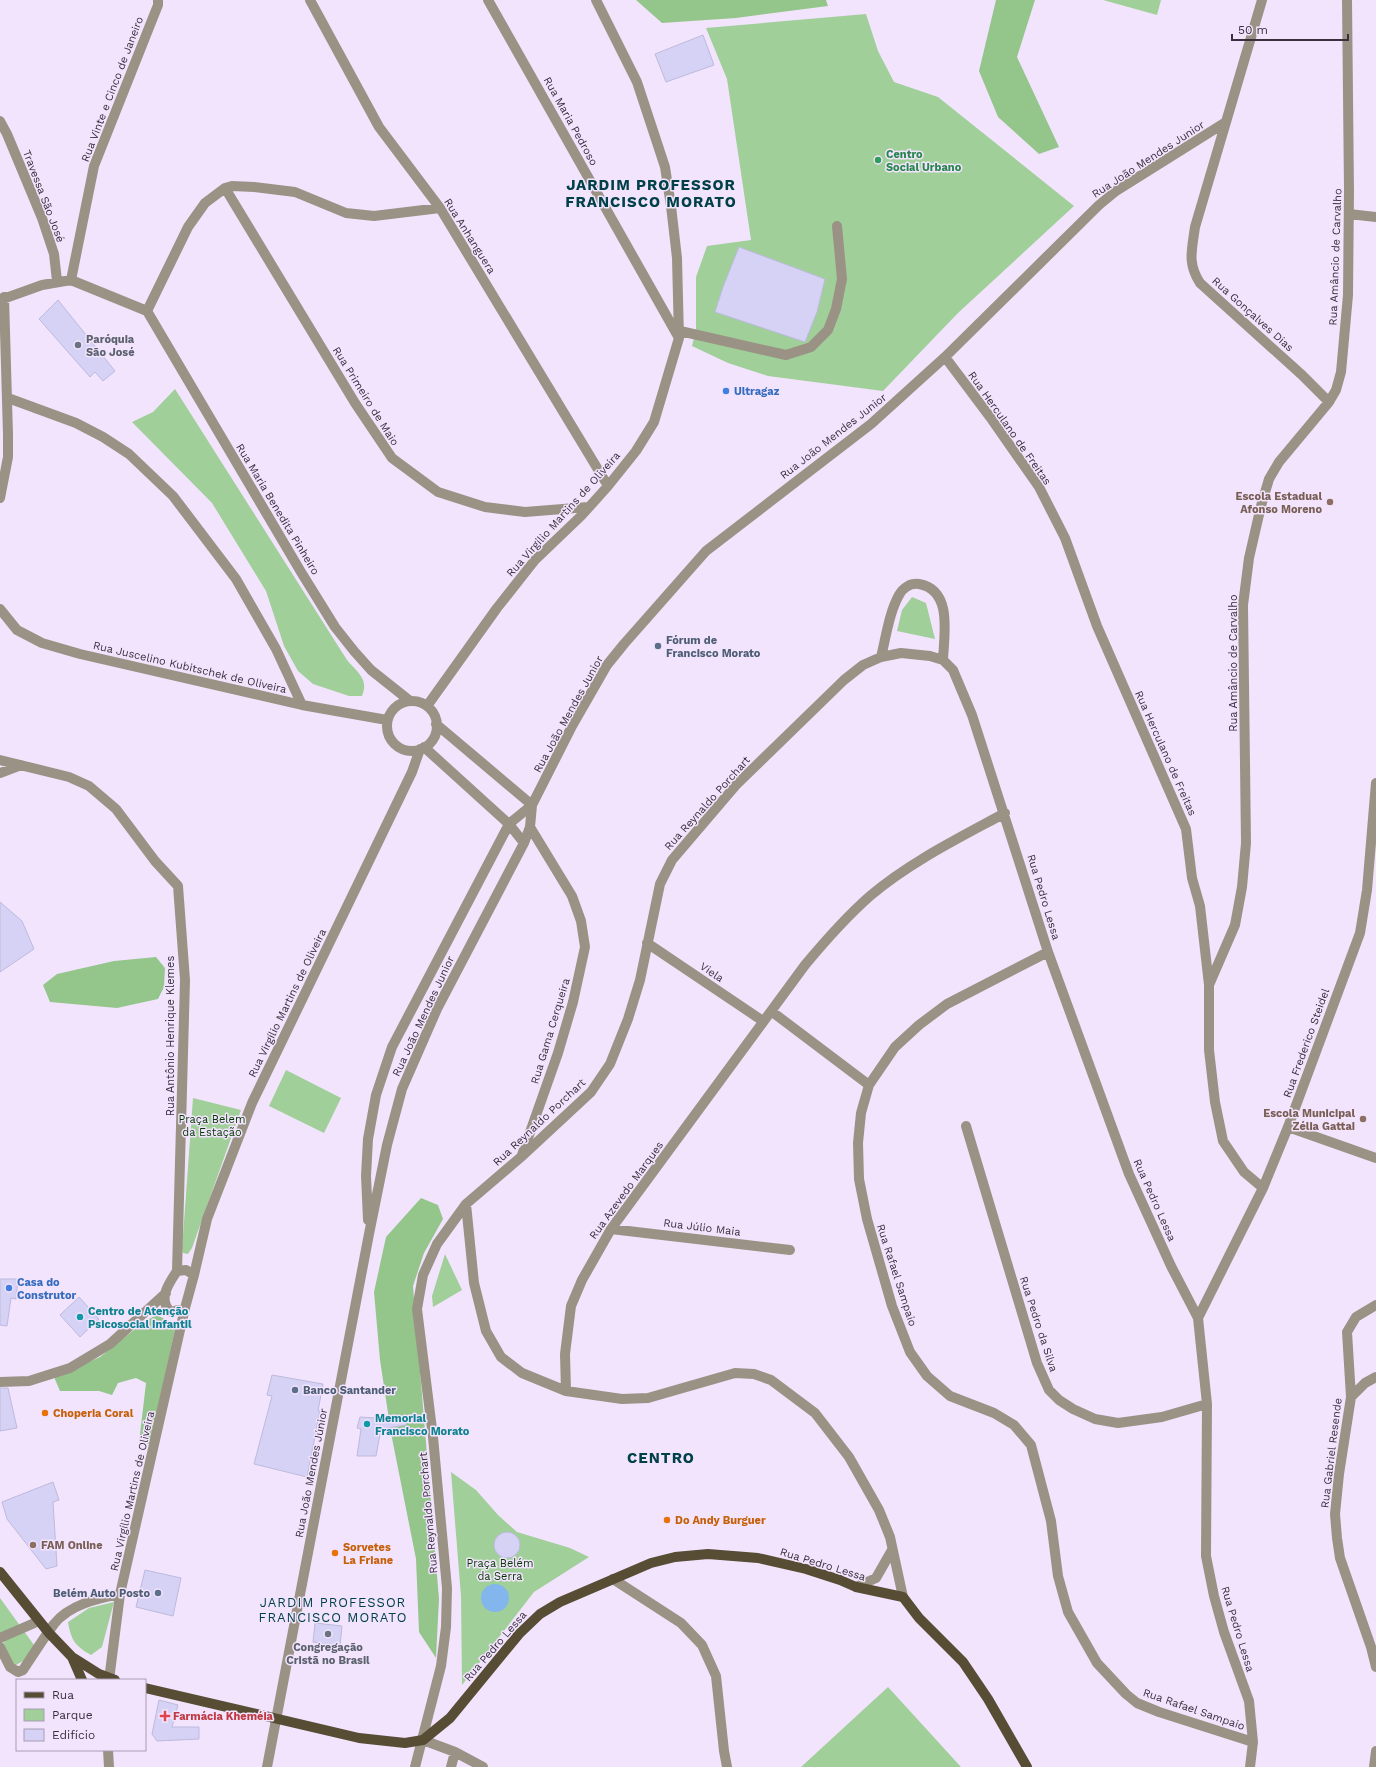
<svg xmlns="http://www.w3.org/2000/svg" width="1376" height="1767" font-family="'Work Sans',sans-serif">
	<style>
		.green { fill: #a0cf99 }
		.forest { fill: #94c68c }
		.water { fill: #82b6ed }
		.building { fill: #d5d2f5; stroke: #bdbadc }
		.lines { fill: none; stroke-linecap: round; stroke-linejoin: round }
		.minor { stroke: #9a9385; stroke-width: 10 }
		.major { stroke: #574d34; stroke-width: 10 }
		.leisure-dot { fill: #2e9e5b; stroke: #f3e4fe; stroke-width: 1.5 }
		.worship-dot { fill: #6b7280; stroke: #f3e4fe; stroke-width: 1.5 }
		.shop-dot { fill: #3f7fe0; stroke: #f3e4fe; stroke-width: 1.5 }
		.education-dot { fill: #8d6e63; stroke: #f3e4fe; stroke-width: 1.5 }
		.service-dot { fill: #5c6f8a; stroke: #f3e4fe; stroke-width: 1.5 }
		.culture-dot { fill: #0f9aa8; stroke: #f3e4fe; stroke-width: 1.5 }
		.food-dot { fill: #e8710a; stroke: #f3e4fe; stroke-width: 1.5 }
		.health-dot { fill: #e0444e; stroke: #f3e4fe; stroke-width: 1.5 }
		.labels { text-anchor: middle; stroke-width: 3; stroke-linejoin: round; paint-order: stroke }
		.street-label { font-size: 11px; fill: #38303d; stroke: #f3e4fe }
		.leisure-label { font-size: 11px; font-weight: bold; fill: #27864d; stroke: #f3e4fe; text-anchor: start }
		.worship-label { font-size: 11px; font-weight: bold; fill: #5b616d; stroke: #f3e4fe; text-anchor: start }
		.shop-label { font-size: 11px; font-weight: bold; fill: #366cbe; stroke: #f3e4fe; text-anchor: start }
		.education-label { font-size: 11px; font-weight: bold; fill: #785e54; stroke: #f3e4fe; text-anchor: end }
		.service-label { font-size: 11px; font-weight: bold; fill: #4e5e75; stroke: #f3e4fe; text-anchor: start }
		.park-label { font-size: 11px; fill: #033800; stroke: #f3e4fe }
		.culture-label { font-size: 11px; font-weight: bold; fill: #0d838f; stroke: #f3e4fe; text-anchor: start }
		.food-label { font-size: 11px; font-weight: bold; fill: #c56008; stroke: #f3e4fe; text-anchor: start }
		.health-label { font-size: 11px; font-weight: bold; fill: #be3a42; stroke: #f3e4fe; text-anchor: start }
		.quarter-label { font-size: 13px; letter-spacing: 1px; fill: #004049; stroke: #f3e4fe }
		.district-label { font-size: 15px; font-weight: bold; letter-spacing: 1px; fill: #004049; stroke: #f3e4fe }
	</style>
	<rect width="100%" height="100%" fill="#f3e4fe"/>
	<path class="green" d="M 1103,0 L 1161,0 L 1157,15 Z
		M 866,14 L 878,51 L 894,82 L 938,97 L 1074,206 L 958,313 L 883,391 L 768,376 L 728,363 L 692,346 L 696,329 L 696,277 L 707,246 L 751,240 L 727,79 L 706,28 Z
		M 175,389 L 347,660 C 358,673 369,679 362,696 L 349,696 L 313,684 L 298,671 L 284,646 L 266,591 L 212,503 L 132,422 L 153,412 Z
		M 912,597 L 926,603 L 935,639 L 897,631 L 902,610 Z
		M 286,1070 L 341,1098 L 324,1133 L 269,1106 Z
		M 193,1098 L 241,1110 L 192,1248 L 188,1254 L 183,1253 L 182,1249 Z
		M 445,1254 L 462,1290 L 433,1307 L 432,1296 Z
		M 451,1472 L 476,1490 L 498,1515 L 517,1532 L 570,1548 L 589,1557 L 534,1592 L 462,1685 L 461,1596 Z
		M 0,1598 L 34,1645 L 29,1658 L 14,1666 L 0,1635 Z
		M 114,1602 L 102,1647 L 91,1655 C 75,1646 71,1640 68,1622 L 89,1608 Z
		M 888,1687 L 961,1767 L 801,1767 Z"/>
	<path class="forest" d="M 636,0 L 826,0 L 828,6 L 736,18 L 662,23 Z
		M 996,0 L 1035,0 L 1017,57 L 1059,147 L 1039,154 L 998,117 L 979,71 Z
		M 156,957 L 165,968 L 164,987 L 158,999 L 117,1008 L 50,1002 L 43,985 L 57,974 L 114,961 Z
		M 421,1198 L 438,1205 L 443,1219 L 424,1253 L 413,1286 L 439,1599 L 436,1658 L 419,1632 L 416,1559 L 391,1433 L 380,1360 L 374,1292 L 386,1237 Z
		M 157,1315 L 176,1325 L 150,1444 L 139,1443 L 146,1383 L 136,1378 L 118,1383 L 112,1395 L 99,1391 L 60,1391 L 54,1377 L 100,1357 L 145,1321 Z"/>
	<path class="water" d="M481 1598a14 14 0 1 1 28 0a14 14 0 1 1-28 0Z"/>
	<path class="building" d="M 703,35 L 714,65 L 666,82 L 655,54 Z
		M 739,247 L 825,279 L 817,312 L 805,342 L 715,312 L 723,287 Z
		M 58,300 L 115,371 L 103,381 L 95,372 L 90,377 L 39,319 Z
		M 0,902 L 22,921 L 34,949 L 0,972 Z
		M 0,1279 L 18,1279 L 16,1299 L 11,1298 L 7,1326 L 0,1325 Z
		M 79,1297 L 99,1319 L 80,1337 L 60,1315 Z
		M 272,1375 L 323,1384 L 318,1411 L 320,1411 L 307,1477 L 254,1464 L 272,1396 L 267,1395 Z
		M 0,1388 L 8,1388 L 17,1428 L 0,1431 Z
		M 360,1417 L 406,1420 L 406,1425 L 381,1429 L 376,1456 L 357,1456 L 361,1429 L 357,1428 Z
		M 53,1482 L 59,1500 L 53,1502 L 57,1566 L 46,1569 L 7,1519 L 2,1502 Z
		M494 1545a13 13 0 1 1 26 0a13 13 0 1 1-26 0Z
		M 145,1570 L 181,1578 L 173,1616 L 136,1607 Z
		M 315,1623 L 342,1626 L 340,1646 L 313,1642 Z
		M 159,1700 L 178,1705 L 172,1727 L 199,1727 L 199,1739 L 157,1741 L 152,1734 Z"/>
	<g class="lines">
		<path class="minor" d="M 310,0 L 379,127 L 440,208 L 608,486
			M 488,0 L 679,338
			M 1262,0 L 1195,227 C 1192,250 1187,263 1200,283 L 1302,375 L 1329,402
			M 0,121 L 7,134 L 42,218 L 54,254 L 57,281
			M 225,188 L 355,403 L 392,458 L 438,492 L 485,507 L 525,512 L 588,507
			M 1349,214 L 1376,217
			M 71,280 L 94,166 L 158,5 L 158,0
			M 0,300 L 42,285 L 71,280 L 147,311
			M 147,311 L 301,572 L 335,627 L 354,651 L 371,670 L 410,701
			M 147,311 L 188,227 L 205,203 L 225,188 L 232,186 L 254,187 L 295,192 L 346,213 L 374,216 L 440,208
			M 680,331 L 786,355 L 811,347 L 828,330 L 836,309 L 842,279 L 837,226
			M 945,357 L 990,417 L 1039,487 L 1065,538 L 1097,626 L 1186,829 L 1192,878 L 1200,906 L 1209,985 L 1209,1050 L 1215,1102 L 1223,1141 L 1244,1172 L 1263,1188
			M 8,398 L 76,423 L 103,437 L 129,454 L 173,496 L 236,579 L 276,649 L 302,705
			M 0,498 L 8,457 L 8,435 L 4,297
			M 0,609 L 17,630 L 42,643 L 80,654 L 302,705 L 387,720
			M 881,657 C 886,637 889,613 899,595 C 903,588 910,583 919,584 C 953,590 944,635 943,660
			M387 726a25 25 0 1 1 50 0a25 25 0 1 1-50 0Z
			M 427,706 L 497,608 L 535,560 L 581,516 L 608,486 L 636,451 L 654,422 L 679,338 L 677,258 L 671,206 L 665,167 L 637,82 L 596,0
			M 436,724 L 532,805
			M 424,747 L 509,824 L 524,843
			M 0,760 L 69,777 L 89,786 L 116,809 L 155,861 L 178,886 L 185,980 L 177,1271
			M 0,773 L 21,765
			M 647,943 L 763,1021
			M 1048,952 L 947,1004 L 919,1025 L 895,1047 L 869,1085 L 861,1113 L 858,1143 L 859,1179 L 867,1219 L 892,1306 L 910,1352 L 927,1376 L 950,1396 L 994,1413 L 1014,1425 L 1031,1445 L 1051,1521 L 1058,1576 L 1068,1612 L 1097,1663 L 1126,1694 L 1137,1703 L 1159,1712 L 1253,1742
			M 1209,985 L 1235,925 L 1242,887 L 1246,843 L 1243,605 L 1249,558 L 1261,506 L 1269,479 L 1279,462 L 1329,402 L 1336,390 L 1341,372 L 1348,295 L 1349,191 L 1347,0
			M 771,1011 L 869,1085
			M 966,1126 L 1037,1363 L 1049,1390 L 1059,1400 L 1073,1409 L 1095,1419 L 1118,1423 L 1162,1417 L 1207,1404
			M 1288,1127 L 1376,1158
			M 522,1155 L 558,1053 L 573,1002 L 585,947 L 581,921 L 572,896 L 530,827
			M 466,1204 L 474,1283 L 486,1331 L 501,1357 L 522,1373 L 566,1391 L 622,1399 L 648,1398 L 735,1373 L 754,1374 L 771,1380 L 815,1413 L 849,1457 L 879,1510 L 890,1537 L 903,1597
			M 368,1220 L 366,1176 L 368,1139 L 376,1095 L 392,1047 L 509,824 L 532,805
			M 611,1229 L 790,1250
			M 186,1270 L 194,1275 L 185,1308 L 171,1312 C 157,1300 169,1283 177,1271 Z
			M 194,1275 L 207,1219 L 252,1103 L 412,772 L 420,749
			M 1376,1305 L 1356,1317 L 1347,1332 L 1351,1397 L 1339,1474 L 1335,1514 L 1337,1538 L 1340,1558 L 1371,1647 L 1376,1667
			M 1198,1318 L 1263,1188 L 1288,1127 L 1360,933 L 1367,890 L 1376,783
			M 0,1382 L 29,1381 L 70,1368 L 110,1344 L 166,1293
			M 566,1391 L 565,1354 L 571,1306 L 582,1280 L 611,1229 L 805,965 C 825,941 846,917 870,896 C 910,862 959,838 1005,813
			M 1351,1397 L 1365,1383 L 1376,1377
			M 613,1579 L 681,1623 L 702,1645 L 716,1676 L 724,1751 L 727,1767
			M 856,1587 L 876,1578 L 892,1550
			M 0,1638 L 39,1621
			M 0,1647 L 10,1667 L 18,1672 L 23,1670 C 33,1655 43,1639 54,1624 C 69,1605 98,1598 120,1594
			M 109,1680 L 120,1594 L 185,1308
			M 423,1740 L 455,1752 L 483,1767
			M 108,1750 L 109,1767
			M 267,1767 L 369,1234 L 387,1145 L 402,1089 L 437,1009 L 524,843 L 530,827 L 532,805 L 572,726 L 607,665 L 624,644 L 706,551 L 871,424 L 945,357 L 1099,205 L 1116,191 L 1226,122
			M 415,1767 L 441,1666 L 446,1627 L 447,1588 L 433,1437 L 417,1309 L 423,1275 L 437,1244 L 466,1204 L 521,1157 L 591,1092 L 610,1064 L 628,1019 L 640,980 L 660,884 L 672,860 L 736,785 L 844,680 L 863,665 L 881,657 L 901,653 L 930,656 L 943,660 L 953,670 L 972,715 L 1048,952 L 1129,1174 L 1171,1266 L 1198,1318 L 1207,1404 L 1206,1556 L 1214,1596 L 1224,1632 L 1249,1701 L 1253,1742 L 1250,1767
			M 451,1767 L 455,1752
			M 1374,1767 L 1376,1751"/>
		<path class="major" d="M 0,1572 L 49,1633 L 72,1657 L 99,1674 L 115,1680
			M 72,1657 L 82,1680
			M 145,1688 L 359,1738 L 405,1743 L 423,1740 L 450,1718 L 519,1634 L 540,1614 L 560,1602 L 651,1563 L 675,1557 L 708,1554 L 758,1558 L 806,1569 L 840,1580 L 856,1587 L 903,1597 L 919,1618 L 963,1662 L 988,1699 L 1027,1767"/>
	</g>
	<circle class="leisure-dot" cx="878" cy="160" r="4"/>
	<g class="worship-dot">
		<circle cx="78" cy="345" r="4"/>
		<circle cx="328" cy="1634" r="4"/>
	</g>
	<g class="shop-dot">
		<circle cx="726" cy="391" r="4"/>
		<circle cx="9" cy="1288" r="4"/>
	</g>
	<g class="education-dot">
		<circle cx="1330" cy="502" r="4"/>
		<circle cx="1363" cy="1119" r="4"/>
		<circle cx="33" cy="1545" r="4"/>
	</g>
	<g class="service-dot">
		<circle cx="658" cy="646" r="4"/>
		<circle cx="295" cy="1390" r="4"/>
		<circle cx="158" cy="1593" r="4"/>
	</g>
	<g class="culture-dot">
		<circle cx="80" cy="1317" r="4"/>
		<circle cx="367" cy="1424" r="4"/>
	</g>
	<g class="food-dot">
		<circle cx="45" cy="1413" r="4"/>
		<circle cx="667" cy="1520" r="4"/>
		<circle cx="335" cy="1553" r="4"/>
	</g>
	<path class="health-dot" d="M163 1710h4v4h4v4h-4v4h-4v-4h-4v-4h4z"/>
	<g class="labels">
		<g class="street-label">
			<text transform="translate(112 89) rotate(-69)" y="4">Rua Vinte e Cinco de Janeiro</text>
			<text transform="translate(571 121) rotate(61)" y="4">Rua Maria Pedroso</text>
			<text transform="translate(1148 159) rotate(-33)" y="4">Rua João Mendes Junior</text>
			<text transform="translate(44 196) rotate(69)" y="4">Travessa São José</text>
			<text transform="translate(470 236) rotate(58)" y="4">Rua Anhanguera</text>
			<text transform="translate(1335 257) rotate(-88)" y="4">Rua Amâncio de Carvalho</text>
			<text transform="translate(1253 314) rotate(42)" y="4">Rua Gonçalves Dias</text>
			<text transform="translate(366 396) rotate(58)" y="4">Rua Primeiro de Maio</text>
			<text transform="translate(1010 428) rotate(55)" y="4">Rua Herculano de Freitas</text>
			<text transform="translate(833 436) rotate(-38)" y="4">Rua João Mendes Junior</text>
			<text transform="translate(278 509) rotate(59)" y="4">Rua Maria Benedita Pinheiro</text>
			<text transform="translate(563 514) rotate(-48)" y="4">Rua Virgílio Martins de Oliveira</text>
			<text transform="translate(1233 663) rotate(-90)" y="4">Rua Amâncio de Carvalho</text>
			<text transform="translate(190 667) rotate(13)" y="4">Rua Juscelino Kubitschek de Oliveira</text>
			<text transform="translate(568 714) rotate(-61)" y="4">Rua João Mendes Junior</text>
			<text transform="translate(1166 753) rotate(66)" y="4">Rua Herculano de Freitas</text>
			<text transform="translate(707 803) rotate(-48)" y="4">Rua Reynaldo Porchart</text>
			<text transform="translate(1044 897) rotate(73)" y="4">Rua Pedro Lessa</text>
			<text transform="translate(712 972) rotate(34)" y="4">Viela</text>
			<text transform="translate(287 1003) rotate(-64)" y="4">Rua Virgílio Martins de Oliveira</text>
			<text transform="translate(423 1016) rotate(-65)" y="4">Rua João Mendes Junior</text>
			<text transform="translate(550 1031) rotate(-73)" y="4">Rua Gama Cerqueira</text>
			<text transform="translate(170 1036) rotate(-90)" y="4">Rua Antônio Henrique Klemes</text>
			<text transform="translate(1306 1043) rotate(-70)" y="4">Rua Frederico Steidel</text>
			<text transform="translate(539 1122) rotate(-43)" y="4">Rua Reynaldo Porchart</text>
			<text transform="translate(626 1190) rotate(-54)" y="4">Rua Azevedo Marques</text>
			<text transform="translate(1155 1200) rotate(66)" y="4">Rua Pedro Lessa</text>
			<text transform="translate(702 1227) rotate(7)" y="4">Rua Júlio Maia</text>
			<text transform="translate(897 1275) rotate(72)" y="4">Rua Rafael Sampaio</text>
			<text transform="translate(1039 1324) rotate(72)" y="4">Rua Pedro da Silva</text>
			<text transform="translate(1331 1453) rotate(-83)" y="4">Rua Gabriel Resende</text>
			<text transform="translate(311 1473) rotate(-79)" y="4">Rua João Mendes Júnior</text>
			<text transform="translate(132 1491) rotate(-77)" y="4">Rua Virgílio Martins de Oliveira</text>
			<text transform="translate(428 1513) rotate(-95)" y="4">Rua Reynaldo Porchart</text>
			<text transform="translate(823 1564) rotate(17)" y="4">Rua Pedro Lessa</text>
			<text transform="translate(1238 1629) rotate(73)" y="4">Rua Pedro Lessa</text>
			<text transform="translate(495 1646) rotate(-49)" y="4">Rua Pedro Lessa</text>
			<text transform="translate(1194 1709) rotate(19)" y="4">Rua Rafael Sampaio</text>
		</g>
		<g class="leisure-label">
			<text x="886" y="158">Centro<tspan x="886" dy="13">Social Urbano</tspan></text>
		</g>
		<g class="worship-label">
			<text x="86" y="343">Paróquia<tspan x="86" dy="13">São José</tspan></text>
			<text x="328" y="1651" text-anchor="middle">Congregação<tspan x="328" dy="13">Cristã no Brasil</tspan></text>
		</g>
		<g class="shop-label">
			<text x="734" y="395">Ultragaz</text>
			<text x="17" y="1286">Casa do<tspan x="17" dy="13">Construtor</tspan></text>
		</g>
		<g class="education-label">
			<text x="1322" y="500">Escola Estadual<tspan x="1322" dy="13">Afonso Moreno</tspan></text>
			<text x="1355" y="1117">Escola Municipal<tspan x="1355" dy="13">Zélia Gattai</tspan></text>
			<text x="41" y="1549" text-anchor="start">FAM Online</text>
		</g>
		<g class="service-label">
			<text x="666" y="644">Fórum de<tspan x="666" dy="13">Francisco Morato</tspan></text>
			<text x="303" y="1394">Banco Santander</text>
			<text x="150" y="1597" text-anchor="end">Belém Auto Posto</text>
		</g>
		<g class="park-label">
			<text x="212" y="1123">Praça Belem<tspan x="212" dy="13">da Estação</tspan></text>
			<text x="500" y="1567">Praça Belém<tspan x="500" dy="13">da Serra</tspan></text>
		</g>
		<g class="culture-label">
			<text x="88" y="1315">Centro de Atenção<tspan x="88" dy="13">Psicosocial Infantil</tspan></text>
			<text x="375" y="1422">Memorial<tspan x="375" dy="13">Francisco Morato</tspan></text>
		</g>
		<g class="food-label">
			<text x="53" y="1417">Choperia Coral</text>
			<text x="675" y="1524">Do Andy Burguer</text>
			<text x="343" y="1551">Sorvetes<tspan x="343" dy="13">La Friane</tspan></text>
		</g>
		<g class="health-label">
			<text x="173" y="1720">Farmácia Kheméia</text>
		</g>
		<g class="quarter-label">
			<text x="333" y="1607">JARDIM PROFESSOR<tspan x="333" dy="15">FRANCISCO MORATO</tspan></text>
		</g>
		<g class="district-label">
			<text x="651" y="190">JARDIM PROFESSOR<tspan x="651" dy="17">FRANCISCO MORATO</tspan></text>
			<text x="661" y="1463">CENTRO</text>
		</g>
	</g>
	<rect x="16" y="1679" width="130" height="72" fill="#f3e4fe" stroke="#a89cb1"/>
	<rect x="24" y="1692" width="20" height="6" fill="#574d34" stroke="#a89cb1"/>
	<text x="52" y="1699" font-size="12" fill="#38303d">Rua</text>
	<rect x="24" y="1709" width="20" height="12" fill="#a0cf99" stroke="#a89cb1"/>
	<text x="52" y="1719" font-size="12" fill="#38303d">Parque</text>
	<rect x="24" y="1729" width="20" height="12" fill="#d5d2f5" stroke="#a89cb1"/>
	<text x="52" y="1739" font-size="12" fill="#38303d">Edifício</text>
	<path d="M1232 34v6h116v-6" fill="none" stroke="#38303d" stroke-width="2"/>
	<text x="1238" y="34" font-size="12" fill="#38303d" stroke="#f3e4fe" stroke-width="3" paint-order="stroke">50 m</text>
</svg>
